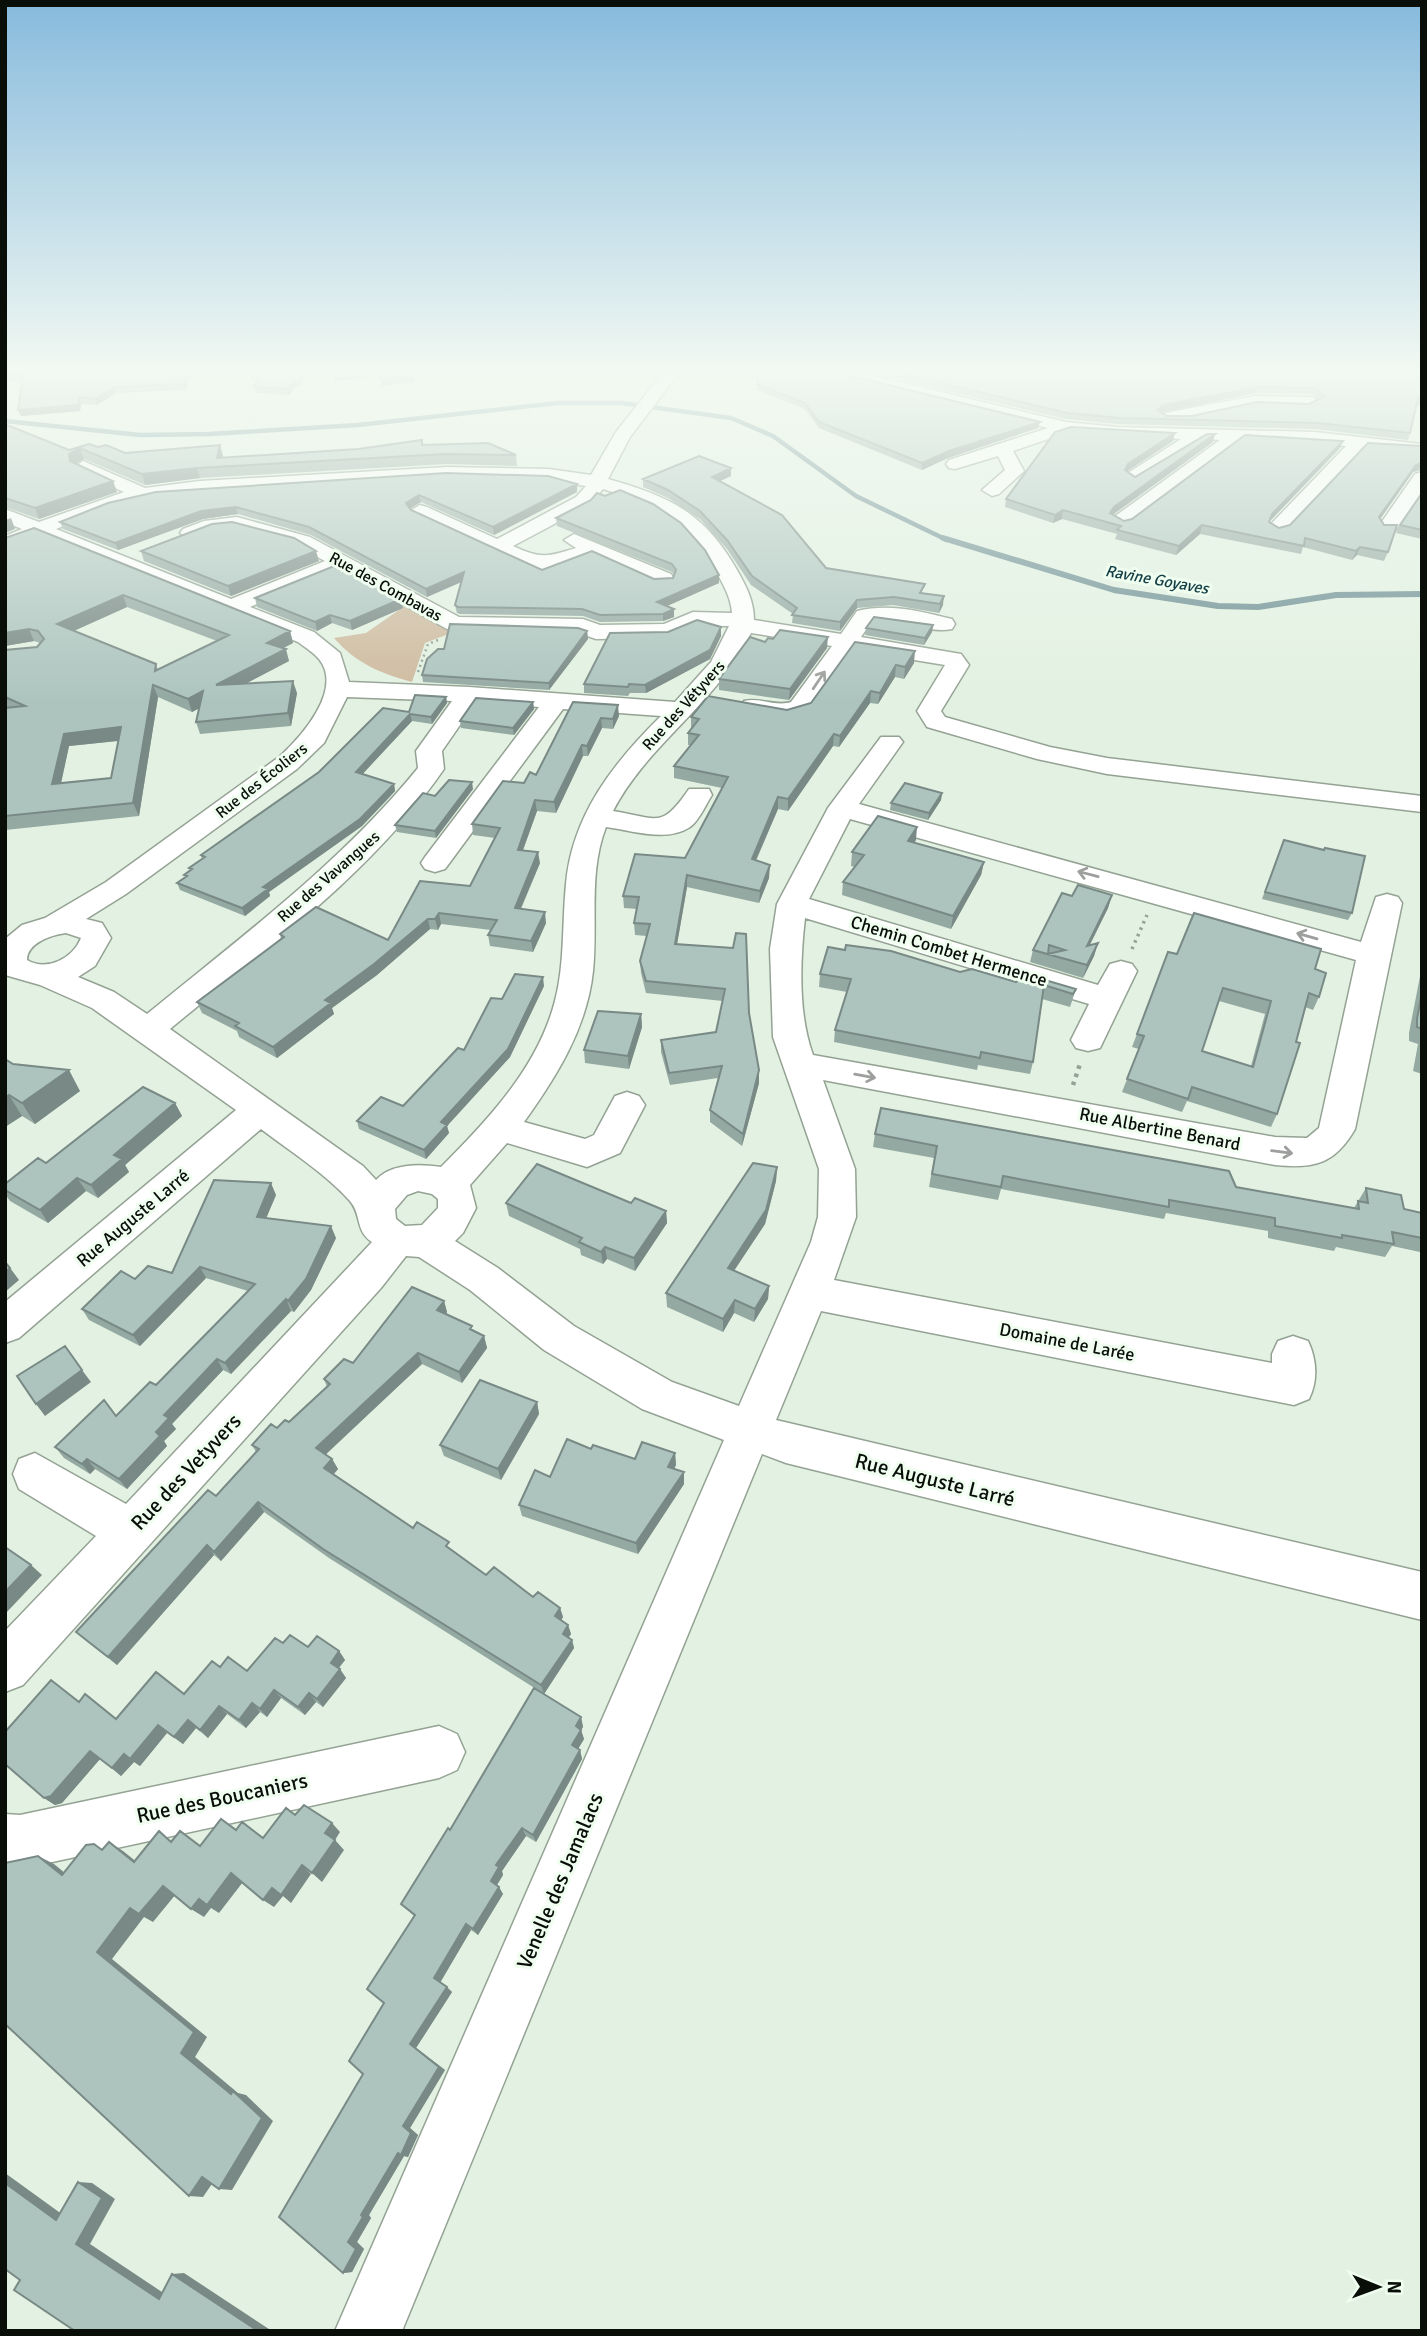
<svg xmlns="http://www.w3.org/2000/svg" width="1427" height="2336" font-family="Signika,sans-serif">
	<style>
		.green { fill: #ceba9f }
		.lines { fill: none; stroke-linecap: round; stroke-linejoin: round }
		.stream-far1 { stroke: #6c8d92; stroke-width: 4.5 }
		.stream { stroke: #6c8d92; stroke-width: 6 }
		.minor-casing { stroke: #94a294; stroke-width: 3 }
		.path-far2 { stroke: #96a195; stroke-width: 2.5; stroke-dasharray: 2 3.5; stroke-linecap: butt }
		.path-far1 { stroke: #96a195; stroke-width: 3.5; stroke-dasharray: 2.5 4.5; stroke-linecap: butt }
		.path { stroke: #96a195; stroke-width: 4.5; stroke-dasharray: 3.5 5; stroke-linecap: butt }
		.minor { fill: #fff; fill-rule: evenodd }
		.wall { fill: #95a9a3; fill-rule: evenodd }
		.shaded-wall { fill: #798985 }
		.building { fill: #adc4be; stroke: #798985; stroke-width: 2; fill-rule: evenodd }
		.oneway { stroke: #9d9f9d }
		.labels { text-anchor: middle; stroke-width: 6; stroke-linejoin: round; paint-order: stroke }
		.far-water-label { font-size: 16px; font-style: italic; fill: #133d45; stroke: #effeef }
		.far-street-label { font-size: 16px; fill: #090e09; stroke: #effeef }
		.street-label { font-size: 18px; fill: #090e09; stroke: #effeef }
		.near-street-label { font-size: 21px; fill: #090e09; stroke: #effeef }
	</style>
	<rect width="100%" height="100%" fill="#e2f1e1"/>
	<path class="green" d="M 406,605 L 451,627 L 451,633 L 425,643 L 412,682 C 379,673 356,663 334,638 L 366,633 Z"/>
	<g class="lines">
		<path class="stream-far1" d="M 5,421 L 140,435 L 209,434 L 358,425 L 557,403 L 622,403 L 731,418 L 773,436 L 856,496 L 947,540"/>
		<path class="stream" d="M 943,538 L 1114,590 L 1218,606 L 1258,607 L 1336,595 L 1422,594"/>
		<defs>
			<path id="minor" d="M 662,374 L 678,374 L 630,437 L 608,479 C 669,496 705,513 737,570 C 746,586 754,601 754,620 L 841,634 L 857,611 C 889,603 920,611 952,619 L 955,624 L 952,629 C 930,634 898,619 872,621 L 861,637 L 961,654 L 969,665 L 941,711 L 945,717 L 1050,747 L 1107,758 L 1422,796 L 1422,812 L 1107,774 L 1037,759 L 927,727 L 917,711 L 945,665 L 853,650 L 809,712 L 787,719 L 744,711 L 741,706 L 744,701 C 760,697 776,707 791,702 L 832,646 L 751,633 C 718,703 648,743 613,811 C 658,818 661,830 689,789 L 709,789 L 712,795 C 706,804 699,821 690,827 C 666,843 631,830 606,827 C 588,873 598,923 593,971 C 587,1028 557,1076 524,1122 L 585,1139 L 594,1135 L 615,1096 L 627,1092 L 639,1096 L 645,1105 L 620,1153 L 587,1167 L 507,1143 L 470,1185 L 476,1208 L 463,1233 L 455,1241 L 498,1268 L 574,1326 L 672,1382 L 739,1406 L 811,1242 L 818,1217 L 819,1169 L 773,1037 L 770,949 L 777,904 L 828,808 L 881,737 L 899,737 L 903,742 L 859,804 L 1361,942 L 1376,897 L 1387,894 L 1398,897 L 1402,903 L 1355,1129 C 1335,1164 1314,1169 1275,1165 L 823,1080 L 855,1169 L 856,1217 L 834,1280 L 1272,1363 L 1272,1354 L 1278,1341 L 1293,1336 L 1308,1341 C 1317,1360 1318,1381 1309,1399 L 1294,1405 L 821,1311 L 776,1420 L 1422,1572 L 1422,1620 L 786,1463 L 762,1454 L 402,2331 L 335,2331 L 724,1440 L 642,1409 L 544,1350 L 470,1290 L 419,1257 L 406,1256 L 381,1288 L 23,1685 L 5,1692 L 5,1631 L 96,1536 L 19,1489 L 13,1474 L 19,1459 L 35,1453 L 126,1504 L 372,1242 C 355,1231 362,1215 350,1201 C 325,1173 291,1152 261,1129 L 19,1338 L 5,1343 L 5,1302 L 236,1110 L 92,1008 L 40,985 L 5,975 L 5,939 L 22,925 L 45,918 L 106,882 L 279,757 C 300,738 344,690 319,659 C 314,653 305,647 298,642 L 39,536 L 5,549 L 5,536 L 22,529 L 5,522 L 5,509 L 39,522 L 124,492 L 76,471 L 74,467 L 83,461 L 145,488 L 200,481 L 447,467 L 549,469 L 591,475 L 616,432 ZM 447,478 L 549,481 L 586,486 L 576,497 L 497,539 L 427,507 L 420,505 L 410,511 L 413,515 L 535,570 L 550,569 L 593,556 L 655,584 L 671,584 L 674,579 L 671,574 L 574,534 L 564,540 L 576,548 C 547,557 541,559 513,546 L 590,505 L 603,489 C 654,504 691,524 717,573 C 724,586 731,598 732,613 L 693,612 L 664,624 L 600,625 L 583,619 L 459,617 L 310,537 L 237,517 L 204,521 L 183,529 L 180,533 L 190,539 L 214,531 L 235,529 L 297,546 L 325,561 L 231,599 L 56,529 L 110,508 L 158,497 ZM 341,570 L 447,629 L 579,633 L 596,639 L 668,638 L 697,626 L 729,626 L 711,662 L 675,702 L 469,687 L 349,682 L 340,653 L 314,632 L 250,607 ZM 347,697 L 452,701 L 416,751 L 418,768 C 340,864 242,936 147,1014 L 114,992 L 78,977 L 95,966 L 111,938 L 102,923 L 86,919 L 126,894 L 297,769 L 324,743 ZM 476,702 L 539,707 L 425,857 L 421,863 L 425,869 L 435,872 L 445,869 L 563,709 L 661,716 C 613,763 572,816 566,884 C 562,923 565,963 555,1001 C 538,1067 488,1120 441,1167 C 420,1164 392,1163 376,1180 L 363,1166 L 170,1029 C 266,949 372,873 444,769 L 442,751 ZM 850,819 L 1356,960 L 1319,1128 L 1307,1138 L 1275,1137 L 813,1055 C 798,1014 800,961 805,918 L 1089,1004 L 1071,1040 L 1076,1048 L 1088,1051 L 1100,1048 L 1137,971 L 1132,964 L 1121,961 L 1110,964 L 1098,985 L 809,899 ZM 66,933 L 81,938 C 73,958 47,972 27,960 C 27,943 51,935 66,933 ZM 418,1191 L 432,1194 L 438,1199 L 438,1208 L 422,1225 L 405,1226 L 396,1219 L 395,1209 L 407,1195 Z
				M 839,374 L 866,374 L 1066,422 L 1118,427 L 1315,432 L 1422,444 L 1422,454 L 1364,448 L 1285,532 L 1278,534 L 1268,528 L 1271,524 L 1346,446 L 1242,440 L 1128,525 L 1121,527 L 1111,521 L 1114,517 L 1220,440 L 1204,439 L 1135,483 L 1126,477 L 1128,473 L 1181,439 L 1069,432 L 1013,451 L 1024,471 L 999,494 L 992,496 L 982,490 L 1005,470 L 998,456 L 955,469 L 949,468 L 946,464 L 949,460 L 1048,428 L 841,377 Z
				M 1255,396 L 1312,397 L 1320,402 C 1308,415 1272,404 1255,406 C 1234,408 1174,432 1158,416 C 1162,412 1242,399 1255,396 Z
				M 1422,472 L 1422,492 L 1395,531 L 1381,531 L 1378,527 L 1381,523 L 1415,474 Z
				M 439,1726 L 457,1734 L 465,1752 L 457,1770 L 439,1778 L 20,1869 L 5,1868 L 5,1814 L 20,1815 Z"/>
		</defs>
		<use href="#minor" class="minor-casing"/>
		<path class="path-far2" d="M 418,672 L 428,644 L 438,640"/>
		<path class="path-far1" d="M 1132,949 L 1147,915"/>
		<path class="path" d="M 1073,1085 L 1080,1064"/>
		<use href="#minor" class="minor"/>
	</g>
	<path class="wall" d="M 5,374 L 190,374 L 186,390 L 116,393 L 97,405 L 81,404 L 80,411 L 21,416 L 22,383 L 5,380 Z
		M 250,374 L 305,374 L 301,386 L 296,386 L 289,395 L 256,393 L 254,387 L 258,378 L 251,378 Z
		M 733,374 L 843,374 L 1040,422 L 1038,428 L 948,458 L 922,470 L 819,428 L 805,409 L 757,390 L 757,378 Z
		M 876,374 L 1422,374 L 1422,406 L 1416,405 L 1410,433 L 1408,440 L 1315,429 L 1118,424 L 1066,419 ZM 1255,393 L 1312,394 L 1318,400 L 1309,404 L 1192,416 L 1167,416 L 1161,413 Z
		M 5,429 L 69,450 L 89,444 L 98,447 L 125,453 L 220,445 L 223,458 L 423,445 L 516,455 L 517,466 L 447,464 L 200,478 L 145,485 L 84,459 L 75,464 L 113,481 L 117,492 L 39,519 L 5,507 Z
		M 1173,441 L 1127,471 L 1135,477 L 1213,442 L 1113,515 L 1124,521 L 1340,448 L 1269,522 L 1279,528 L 1290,525 L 1422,446 L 1422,470 L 1413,472 L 1380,519 L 1388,552 L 1384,561 L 1357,555 L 1352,560 L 1303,547 L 1301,554 L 1200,534 L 1176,555 L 1115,539 L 1117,534 L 1062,519 L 1053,523 L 1005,507 L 1006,499 Z
		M 731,476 L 720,481 L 826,568 L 923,594 L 943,605 L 939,613 L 893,605 L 857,608 L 840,631 L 792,623 L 793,614 L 751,585 L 727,549 L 700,519 L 668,498 L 643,487 L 643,479 Z
		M 577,484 L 577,492 L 494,535 L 421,502 L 410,509 L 542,570 L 654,579 L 673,578 L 674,575 L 672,572 L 557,526 L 556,518 L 719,575 L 719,583 L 667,606 L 674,617 L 663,621 L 600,622 L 583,616 L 460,614 L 457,613 L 455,605 L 462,582 L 427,597 L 311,535 L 238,514 L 203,519 L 118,550 L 63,529 L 60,522 L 108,503 Z
		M 1422,493 L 1422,539 L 1396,533 L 1400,525 Z
		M 5,538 L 290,631 L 293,643 L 283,648 L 289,661 L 247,683 L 297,693 L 291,726 L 200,734 L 196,722 L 199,708 L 192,712 L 158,697 L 139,816 L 5,830 L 5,708 L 7,708 L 5,707 L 5,650 L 37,647 L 40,643 L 34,641 L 5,646 ZM 127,607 L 217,641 L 158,670 L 156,664 L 74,631 ZM 118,741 L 111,778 L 61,783 L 69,746 Z
		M 141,551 L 319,561 L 231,596 L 144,561 Z
		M 255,598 L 403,608 L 352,630 L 332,623 L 317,631 L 257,607 Z
		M 933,625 L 932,632 L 924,645 L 865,635 L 866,628 Z
		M 721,627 L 721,636 L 710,659 L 646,693 L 630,693 L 628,696 L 584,693 L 584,684 L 668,632 Z
		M 587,631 L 588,639 L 549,690 L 423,682 L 422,675 L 444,649 Z
		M 773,639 L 827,648 L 789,700 L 719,690 L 719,679 L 765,642 Z
		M 855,642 L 914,663 L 904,679 L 895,677 L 878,704 L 870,703 L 839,747 L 833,746 L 788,811 L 778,809 L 756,861 L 769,878 L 759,903 L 687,887 L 677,944 L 733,948 L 749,1013 L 759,1083 L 742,1146 L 710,1122 L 710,1110 L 718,1078 L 670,1085 L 661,1052 L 661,1040 L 716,1032 L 723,1001 L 646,993 L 641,973 L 640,961 L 647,936 L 635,935 L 634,923 L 637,909 L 624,908 L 623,896 L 685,858 L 722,788 L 674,778 L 674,766 L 691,745 L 688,745 L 688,733 L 691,729 L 691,717 L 787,710 L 811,703 Z
		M 446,697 L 447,703 L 432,724 L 412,721 L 362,774 L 394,784 L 395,791 L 386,801 L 362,826 L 269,892 L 270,896 L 245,916 L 180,890 L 177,883 L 185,877 L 184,875 L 190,871 L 189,868 L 202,859 L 201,855 L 409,712 Z
		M 533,702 L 534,709 L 514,735 L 461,728 L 460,721 Z
		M 573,702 L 619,716 L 613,729 L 602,728 L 588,756 L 583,756 L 556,813 L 537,811 L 523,850 L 540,863 L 521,909 L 546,923 L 533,952 L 490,946 L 488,935 L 491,930 L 441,924 L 438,930 L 430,929 L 377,975 L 332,1008 L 334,1014 L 277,1058 L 239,1037 L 237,1031 L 202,1013 L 197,1002 L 281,939 L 280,934 L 388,940 L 470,886 L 495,838 L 473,835 L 472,824 L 536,775 Z
		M 473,789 L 436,838 L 397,832 L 395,825 L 435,796 Z
		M 942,793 L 941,800 L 928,820 L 890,810 L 891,803 Z
		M 916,840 L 914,843 L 984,862 L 981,875 L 951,929 L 842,895 L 843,882 L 855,867 L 851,866 L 852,852 Z
		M 1284,840 L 1352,913 L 1348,920 L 1262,899 Z
		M 1112,895 L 1108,908 L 1090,945 L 1098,943 L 1094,956 L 1083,978 L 1030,962 L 1033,950 L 1072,896 Z
		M 1168,952 L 1177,954 L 1315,969 L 1319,997 L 1313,1010 L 1305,1007 L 1277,1114 L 1271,1127 L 1187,1101 L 1182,1112 L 1122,1092 L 1139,1049 L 1132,1047 ZM 1219,1001 L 1265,1014 L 1251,1066 L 1202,1051 Z
		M 1422,966 L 1422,1074 L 1413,1071 L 1418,1044 L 1409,1041 L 1409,1033 Z
		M 960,972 L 1016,982 L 1076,989 L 1070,1007 L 1042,999 L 1033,1062 L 1030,1074 L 978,1065 L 977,1070 L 834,1042 L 835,1030 L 847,992 L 819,987 L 820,974 Z
		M 544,986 L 510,1057 L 447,1126 L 449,1133 L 426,1159 L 359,1129 L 357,1121 L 403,1106 L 464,1050 L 502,999 Z
		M 641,1014 L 642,1027 L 629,1069 L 585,1063 L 584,1050 Z
		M 5,1059 L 13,1064 L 80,1091 L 35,1124 L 22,1116 L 5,1127 Z
		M 175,1103 L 182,1116 L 125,1165 L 129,1172 L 98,1198 L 86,1191 L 48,1223 L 10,1201 L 5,1194 L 5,1184 L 46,1163 Z
		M 875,1134 L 1236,1187 L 1354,1208 L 1366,1188 L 1404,1209 L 1422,1213 L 1422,1249 L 1420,1252 L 1392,1246 L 1385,1257 L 1336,1247 L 1334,1251 L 1268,1238 L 1268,1231 L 1166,1213 L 1164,1219 L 1001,1189 L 998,1200 L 929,1187 L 934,1158 L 873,1147 Z
		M 777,1167 L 776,1181 L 765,1224 L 734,1271 L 769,1286 L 768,1299 L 754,1322 L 734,1313 L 723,1332 L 667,1307 L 666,1293 Z
		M 276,1195 L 266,1218 L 336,1238 L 311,1290 L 294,1312 L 291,1311 L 231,1374 L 223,1370 L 172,1424 L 176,1429 L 164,1441 L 167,1446 L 127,1489 L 95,1469 L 90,1474 L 64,1458 L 55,1447 L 116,1416 L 156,1385 L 248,1291 L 206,1278 L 140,1346 L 89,1320 L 82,1309 L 135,1279 L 172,1273 Z
		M 506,1203 L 631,1203 L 666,1211 L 667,1223 L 635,1271 L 607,1259 L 603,1264 L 581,1255 L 580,1249 L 509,1216 Z
		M 444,1301 L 447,1312 L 446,1314 L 484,1336 L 487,1348 L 462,1383 L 422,1364 L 325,1454 L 332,1459 L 338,1469 L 334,1474 L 413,1528 L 452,1550 L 486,1575 L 533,1597 L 560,1608 L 563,1617 L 561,1620 L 568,1625 L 571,1634 L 568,1638 L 572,1640 L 574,1648 L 544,1694 L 329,1558 L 264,1512 L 221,1561 L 214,1555 L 117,1665 L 86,1641 L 76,1632 L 216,1496 L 256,1452 L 252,1445 L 277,1428 L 289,1422 L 327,1387 L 324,1379 L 353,1363 Z
		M 537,1402 L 539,1414 L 501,1480 L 444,1456 L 440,1445 Z
		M 675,1453 L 676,1465 L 674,1469 L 684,1484 L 638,1554 L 522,1516 L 519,1505 L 550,1477 L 635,1459 Z
		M 283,1643 L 308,1647 L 339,1651 L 345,1660 L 339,1668 L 346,1678 L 323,1707 L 316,1702 L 305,1715 L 281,1698 L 267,1717 L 260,1712 L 246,1728 L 227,1714 L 208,1738 L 196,1728 L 183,1744 L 167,1733 L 140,1766 L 134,1762 L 121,1776 L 100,1759 L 62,1803 L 55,1805 L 44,1798 L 79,1702 L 116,1719 L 184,1694 L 220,1667 L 247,1671 Z
		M 581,1717 L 583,1727 L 581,1730 L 584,1739 L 578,1749 L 580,1750 L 582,1759 L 536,1842 L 526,1836 L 502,1871 L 503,1875 L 497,1885 L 503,1894 L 478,1935 L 471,1930 L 440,1982 L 452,1992 L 416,2048 L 445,2070 L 410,2128 L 418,2135 L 408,2157 L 404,2156 L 369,2215 L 371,2218 L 357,2242 L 364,2249 L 352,2272 L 343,2273 L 363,2074 L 384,2003 L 414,1916 L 401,1904 L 450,1830 Z"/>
	<path class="shaded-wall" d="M 186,374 L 190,374 L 186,390 L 184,384 Z
		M 302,374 L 305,374 L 301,386 L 300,380 Z
		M 334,374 L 378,374 L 378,376 L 335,381 Z
		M 413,376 L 414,382 L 382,386 L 381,379 Z
		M 295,380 L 296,386 L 289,395 L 287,389 Z
		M 114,387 L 116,393 L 97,405 L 95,399 Z
		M 1257,387 L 1255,393 L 1162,412 L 1156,417 L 1157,410 L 1164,405 Z
		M 79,397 L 81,404 L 80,411 L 21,416 L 18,410 Z
		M 1040,422 L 1038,428 L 948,458 L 922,470 L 922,463 L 949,451 Z
		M 1175,433 L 1173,441 L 1126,472 L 1123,478 L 1128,464 Z
		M 1215,434 L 1213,442 L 1112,515 L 1110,513 L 1114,507 Z
		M 1343,441 L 1340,448 L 1269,522 L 1272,514 Z
		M 220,445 L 223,456 L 220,466 L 217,458 Z
		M 80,448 L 84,459 L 73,465 L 70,461 L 69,454 Z
		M 1422,463 L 1421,469 L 1413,472 L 1376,525 L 1379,517 L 1416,465 Z
		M 197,468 L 200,478 L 145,485 L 142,474 Z
		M 731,468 L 731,476 L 712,485 L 712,477 Z
		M 113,481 L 117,492 L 39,519 L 35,508 Z
		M 577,484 L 577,492 L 494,535 L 493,527 Z
		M 419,495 L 421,502 L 407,510 L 406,503 Z
		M 236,507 L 238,514 L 203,519 L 118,550 L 115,543 L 201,511 Z
		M 1063,510 L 1062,519 L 1053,523 L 1055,515 Z
		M 11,518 L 15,529 L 5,533 L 5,520 Z
		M 1202,525 L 1200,534 L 1176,555 L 1179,546 Z
		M 1360,547 L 1357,555 L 1352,560 L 1356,551 Z
		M 316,551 L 319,561 L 231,596 L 228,586 Z
		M 464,572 L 465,580 L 427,597 L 426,589 Z
		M 719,575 L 719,583 L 658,610 L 657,602 Z
		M 123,595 L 127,607 L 62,636 L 57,624 Z
		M 944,596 L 943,605 L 939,613 L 940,604 Z
		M 401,599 L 403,608 L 352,630 L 350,621 Z
		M 857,600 L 857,608 L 840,631 L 840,622 Z
		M 674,609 L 674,617 L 663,621 L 663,614 Z
		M 330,615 L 332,623 L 317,631 L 315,622 Z
		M 933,625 L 932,632 L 924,645 L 925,638 Z
		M 721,627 L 721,636 L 710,659 L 646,693 L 645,685 Z
		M 29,629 L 34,641 L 5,646 L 5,633 Z
		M 290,631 L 293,643 L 270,655 L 267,643 Z
		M 587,631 L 588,639 L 549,690 L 549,683 Z
		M 828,637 L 827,648 L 789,700 L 790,689 Z
		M 286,649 L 289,661 L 220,697 L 216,685 Z
		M 915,651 L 914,663 L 904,679 L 905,667 Z
		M 896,665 L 895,677 L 878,704 L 880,693 Z
		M 293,681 L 297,693 L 291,726 L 288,713 Z
		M 153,685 L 158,697 L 139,816 L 133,803 Z
		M 203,691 L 208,704 L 192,712 L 188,699 Z
		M 871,691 L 870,703 L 839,747 L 840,736 Z
		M 446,697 L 447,703 L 432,724 L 431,717 Z
		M 533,702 L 534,709 L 514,735 L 513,728 Z
		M 618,705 L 619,716 L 613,729 L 613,719 Z
		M 410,714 L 412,721 L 358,779 L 356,772 Z
		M 601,718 L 602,728 L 588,756 L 587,746 Z
		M 121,727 L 126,740 L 69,746 L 58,797 L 52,784 L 64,734 Z
		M 834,734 L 833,746 L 788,811 L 788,799 Z
		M 582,745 L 583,756 L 556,813 L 554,802 Z
		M 472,782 L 473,789 L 436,838 L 435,831 Z
		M 394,784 L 395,791 L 362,826 L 269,892 L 270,896 L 245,916 L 242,908 L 263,887 Z
		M 942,793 L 941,800 L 928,820 L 929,813 Z
		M 778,797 L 778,809 L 751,871 L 752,859 Z
		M 535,800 L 537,811 L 519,861 L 518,850 Z
		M 917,827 L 916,840 L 907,854 L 908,841 Z
		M 538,852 L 540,863 L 516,919 L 515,908 Z
		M 984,862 L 981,875 L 951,929 L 953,916 Z
		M 770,865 L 769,878 L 759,903 L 760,891 Z
		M 687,875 L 687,887 L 675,956 L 675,944 Z
		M 1112,895 L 1108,908 L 1083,958 L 1087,946 Z
		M 545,912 L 546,923 L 533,952 L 531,941 Z
		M 439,913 L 441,924 L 438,930 L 435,919 Z
		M 428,919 L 430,929 L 377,975 L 332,1008 L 334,1014 L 277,1058 L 273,1047 L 325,1000 Z
		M 1098,943 L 1094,956 L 1083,978 L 1087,965 Z
		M 543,977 L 544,986 L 510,1057 L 447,1126 L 449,1133 L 426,1159 L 424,1150 L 441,1122 Z
		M 641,1014 L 642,1027 L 629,1069 L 628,1056 Z
		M 69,1070 L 80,1091 L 35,1124 L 22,1103 Z
		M 759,1070 L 759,1083 L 742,1146 L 743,1134 Z
		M 9,1095 L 22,1116 L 5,1127 L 5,1098 Z
		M 175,1103 L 182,1116 L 125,1165 L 129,1172 L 98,1198 L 91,1185 L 114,1155 Z
		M 777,1167 L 776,1181 L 765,1224 L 727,1281 L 728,1268 Z
		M 77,1178 L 86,1191 L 48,1223 L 40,1210 Z
		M 271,1183 L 276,1195 L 262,1228 L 257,1217 Z
		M 666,1211 L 667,1223 L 635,1271 L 634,1258 Z
		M 331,1226 L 336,1238 L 311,1290 L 294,1312 L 288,1301 Z
		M 605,1247 L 607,1259 L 603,1264 L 601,1252 Z
		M 5,1261 L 19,1280 L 5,1292 Z
		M 200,1267 L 206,1278 L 140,1346 L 133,1335 Z
		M 769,1286 L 768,1299 L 754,1322 L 755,1309 Z
		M 286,1299 L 291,1311 L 231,1374 L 225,1363 Z
		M 735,1300 L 734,1313 L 723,1332 L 723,1319 Z
		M 444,1301 L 447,1312 L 440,1322 L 437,1310 Z
		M 484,1336 L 487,1348 L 462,1383 L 459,1372 Z
		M 418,1353 L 422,1364 L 321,1459 L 316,1448 Z
		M 217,1359 L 223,1370 L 172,1424 L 176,1429 L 164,1441 L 167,1446 L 127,1489 L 119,1479 L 156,1432 L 164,1415 Z
		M 82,1370 L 91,1382 L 45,1416 L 36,1404 Z
		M 537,1402 L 539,1414 L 501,1480 L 498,1469 Z
		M 675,1453 L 676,1465 L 669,1478 L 668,1467 Z
		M 87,1459 L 95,1469 L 90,1474 L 82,1464 Z
		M 332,1459 L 338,1469 L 330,1478 L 324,1468 Z
		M 684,1472 L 684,1484 L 638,1554 L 636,1543 Z
		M 258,1502 L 264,1512 L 221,1561 L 214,1552 Z
		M 207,1545 L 214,1555 L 117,1665 L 108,1657 Z
		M 31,1565 L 42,1575 L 5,1614 L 5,1592 Z
		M 560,1608 L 563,1617 L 558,1626 L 555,1616 Z
		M 568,1625 L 571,1634 L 565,1643 L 563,1634 Z
		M 572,1640 L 574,1648 L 544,1694 L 541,1685 Z
		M 339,1651 L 345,1660 L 336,1671 L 331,1663 Z
		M 340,1669 L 346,1678 L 323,1707 L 317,1699 Z
		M 274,1690 L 281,1698 L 267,1717 L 260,1709 Z
		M 309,1693 L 316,1702 L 305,1715 L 298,1707 Z
		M 252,1703 L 260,1712 L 246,1728 L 239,1720 Z
		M 219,1706 L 227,1714 L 208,1738 L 200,1730 Z
		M 581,1717 L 583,1727 L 581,1730 L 584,1739 L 575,1754 L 572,1745 L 576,1726 Z
		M 188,1720 L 196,1728 L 183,1744 L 174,1737 Z
		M 158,1725 L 167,1733 L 140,1766 L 130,1759 Z
		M 580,1750 L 582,1759 L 536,1842 L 533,1835 Z
		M 90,1751 L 100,1759 L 62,1803 L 55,1805 L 44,1798 Z
		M 124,1754 L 134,1762 L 121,1776 L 112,1768 Z
		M 332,1823 L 340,1832 L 335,1840 L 344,1850 L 322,1882 L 312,1873 L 325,1833 Z
		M 522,1828 L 526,1836 L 502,1871 L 503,1875 L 495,1888 L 491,1881 L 496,1865 Z
		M 109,1842 L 123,1851 L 148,1871 L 134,1862 Z
		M 38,1856 L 54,1864 L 77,1883 L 62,1875 Z
		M 302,1865 L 311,1874 L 291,1903 L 283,1896 L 274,1907 L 263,1900 L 272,1888 Z
		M 231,1873 L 243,1882 L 219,1913 L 211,1908 L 204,1917 L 191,1909 L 199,1899 Z
		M 163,1886 L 176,1894 L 153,1922 L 144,1917 L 112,1959 L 207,2037 L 195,2057 L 238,2093 L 246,2095 L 273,2121 L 232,2190 L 219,2189 L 231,2094 L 181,2053 L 97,1952 L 130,1908 Z
		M 499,1887 L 503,1894 L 478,1935 L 473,1929 Z
		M 466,1924 L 471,1930 L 440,1983 L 434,1978 Z
		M 447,1987 L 452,1992 L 416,2048 L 445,2070 L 410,2128 L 418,2135 L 408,2157 L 404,2156 L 369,2215 L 371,2218 L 357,2242 L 364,2249 L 352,2272 L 343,2273 L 348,2242 L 403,2126 L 410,2044 Z
		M 5,2173 L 70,2220 L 56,2220 L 5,2183 Z
		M 202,2177 L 216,2178 L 203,2197 L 189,2196 Z
		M 78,2182 L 92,2183 L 115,2199 L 90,2244 L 171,2298 L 159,2299 L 76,2244 Z
		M 184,2273 L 272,2331 L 258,2331 L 172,2274 Z"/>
	<path class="building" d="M 5,374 L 186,374 L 184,384 L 114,387 L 95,399 L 79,397 L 78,405 L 18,410 L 23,377 Z
		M 259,374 L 302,374 L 300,380 L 295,380 L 287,389 L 254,387 Z
		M 379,374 L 412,374 L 413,376 L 381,379 Z
		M 758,374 L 843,374 L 1040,422 L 949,451 L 922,463 L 819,422 L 805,403 L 757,384 Z
		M 903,374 L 1422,374 L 1422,399 L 1418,398 L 1410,433 L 1317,423 L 1120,418 L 1068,413 ZM 1257,387 L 1314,388 L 1325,396 L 1309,404 L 1257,402 L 1192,416 L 1167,416 L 1157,410 L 1164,405 Z
		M 7,425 L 69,450 L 89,444 L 98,447 L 106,445 L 125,453 L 220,445 L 217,458 L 358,449 L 422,440 L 422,445 L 488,443 L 516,455 L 445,454 L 197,468 L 142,474 L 80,448 L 69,454 L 70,461 L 113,481 L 35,508 L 5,498 L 5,429 Z
		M 1071,427 L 1175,433 L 1128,464 L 1125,470 L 1135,477 L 1207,434 L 1215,434 L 1114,507 L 1110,513 L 1124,521 L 1132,519 L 1245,435 L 1343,441 L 1272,514 L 1269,522 L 1279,528 L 1290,525 L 1368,443 L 1422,446 L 1422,463 L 1416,465 L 1379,517 L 1384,525 L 1397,525 L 1388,552 L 1360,547 L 1356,551 L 1305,538 L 1304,546 L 1202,525 L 1179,546 L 1117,530 L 1121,526 L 1063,510 L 1055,515 L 1006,499 L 1055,432 Z
		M 699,456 L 731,468 L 712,477 L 782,515 L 826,568 L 925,584 L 920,593 L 944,596 L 940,604 L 894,597 L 857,600 L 840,622 L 792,615 L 797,608 L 752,576 L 727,540 L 700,511 L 668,490 L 643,479 Z
		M 446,473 L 548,476 L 577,484 L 493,527 L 419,495 L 406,503 L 411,510 L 542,570 L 592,551 L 654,579 L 673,578 L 676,570 L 672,564 L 556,518 L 591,500 L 597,493 L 605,496 L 620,490 L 653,504 L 681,523 L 705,550 L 719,575 L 657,602 L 674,609 L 663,614 L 600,615 L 582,609 L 458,607 L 455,605 L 464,572 L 426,589 L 309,527 L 236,507 L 201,511 L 115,543 L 60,522 L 108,503 L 156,492 Z
		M 1422,493 L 1422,530 L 1400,525 Z
		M 232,522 L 294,538 L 316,551 L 228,586 L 141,551 L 212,524 Z
		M 34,528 L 290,631 L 267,643 L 286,649 L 216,685 L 293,681 L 288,713 L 196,722 L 203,691 L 188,699 L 153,685 L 133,803 L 5,816 L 5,708 L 25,706 L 5,697 L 5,650 L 37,647 L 44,639 L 38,631 L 29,629 L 5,633 L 5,538 ZM 123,595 L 229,635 L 155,671 L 156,664 L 57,624 ZM 121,727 L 111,778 L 52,784 L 64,734 Z
		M 339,564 L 401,599 L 350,621 L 330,615 L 315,622 L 255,598 Z
		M 874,617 L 933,625 L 925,638 L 866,628 Z
		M 697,620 L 721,627 L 710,650 L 645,685 L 629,684 L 628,687 L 584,684 L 610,633 L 668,632 Z
		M 450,624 L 578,628 L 587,631 L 549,683 L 422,675 L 427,659 L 438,649 L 444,649 Z
		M 780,630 L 828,637 L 790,689 L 719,679 L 750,637 L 765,642 L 768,638 L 773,639 Z
		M 855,642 L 915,651 L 905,667 L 896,665 L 880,693 L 871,691 L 840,736 L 834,734 L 788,799 L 778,797 L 752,859 L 770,865 L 760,891 L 687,875 L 675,944 L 733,948 L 736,933 L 746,934 L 749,1013 L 759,1070 L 743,1134 L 710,1110 L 722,1066 L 669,1073 L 661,1040 L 716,1032 L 725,989 L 646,981 L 640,961 L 650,924 L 634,923 L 639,897 L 623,896 L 635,854 L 685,858 L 728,777 L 674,766 L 699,735 L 688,733 L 699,719 L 691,717 L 708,696 L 787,710 L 811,703 Z
		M 415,695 L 446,697 L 431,717 L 410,714 L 356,772 L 394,784 L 360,819 L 263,887 L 268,889 L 242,908 L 177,883 L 187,876 L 184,875 L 192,869 L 189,868 L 205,857 L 201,855 L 319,772 L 383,708 L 409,712 Z
		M 476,698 L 533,702 L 513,728 L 460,721 Z
		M 573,702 L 618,705 L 613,719 L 601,718 L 587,746 L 582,745 L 554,802 L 535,800 L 518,850 L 538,852 L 515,908 L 545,912 L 531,941 L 488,935 L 497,920 L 439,913 L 435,919 L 428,919 L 374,964 L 325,1000 L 331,1003 L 273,1047 L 235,1026 L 239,1023 L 197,1002 L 276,943 L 284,937 L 280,934 L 316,907 L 388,940 L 420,881 L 470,886 L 500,828 L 472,824 L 503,781 L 524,783 L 530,772 L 536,775 Z
		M 449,780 L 472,782 L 435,831 L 395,825 L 423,793 L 435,796 Z
		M 905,783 L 942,793 L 929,813 L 891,803 Z
		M 878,816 L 917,827 L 908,841 L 984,862 L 953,916 L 843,882 L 864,855 L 852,852 Z
		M 1284,840 L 1324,850 L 1325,848 L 1365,856 L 1352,913 L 1265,892 Z
		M 1078,885 L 1112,895 L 1087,946 L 1098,943 L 1087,965 L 1033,950 L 1062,893 L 1072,896 ZM 1049,945 L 1065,950 L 1048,954 Z
		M 1194,913 L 1321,949 L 1315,969 L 1326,973 L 1319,997 L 1309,993 L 1296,1042 L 1300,1043 L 1277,1114 L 1192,1087 L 1188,1099 L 1127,1079 L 1144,1036 L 1137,1034 L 1168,952 L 1177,954 ZM 1223,988 L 1271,1001 L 1253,1067 L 1202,1051 Z
		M 846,945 L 891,951 L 960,972 L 972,969 L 1016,982 L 1021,973 L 1076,989 L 1073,994 L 1044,985 L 1033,1062 L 981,1052 L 980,1058 L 835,1030 L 851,979 L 820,974 L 828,947 L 845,950 Z
		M 515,974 L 543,977 L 508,1049 L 441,1122 L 447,1125 L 424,1150 L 357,1121 L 381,1097 L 403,1106 L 458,1048 L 464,1050 L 491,998 L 502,999 Z
		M 1422,992 L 1422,1029 L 1417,1027 L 1417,1019 Z
		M 598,1011 L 641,1014 L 628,1056 L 584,1050 Z
		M 5,1059 L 13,1064 L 69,1070 L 22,1103 L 9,1095 L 5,1098 Z
		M 143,1087 L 175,1103 L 114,1155 L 122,1159 L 91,1185 L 77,1178 L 40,1210 L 5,1190 L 5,1184 L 38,1158 L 46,1163 Z
		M 881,1108 L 1229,1171 L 1236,1187 L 1359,1209 L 1358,1201 L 1368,1203 L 1366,1188 L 1401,1195 L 1404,1209 L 1422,1213 L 1422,1238 L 1392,1232 L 1394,1244 L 1342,1235 L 1342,1238 L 1275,1226 L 1275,1218 L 1169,1200 L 1169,1207 L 1003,1176 L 1001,1187 L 932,1174 L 937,1146 L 875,1134 Z
		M 753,1163 L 777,1167 L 766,1210 L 728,1268 L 769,1286 L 755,1309 L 735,1300 L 723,1319 L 666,1293 Z
		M 537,1164 L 631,1203 L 635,1198 L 666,1211 L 634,1258 L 605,1247 L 601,1252 L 579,1242 L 582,1238 L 506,1203 Z
		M 214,1180 L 271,1183 L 257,1217 L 331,1226 L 306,1279 L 288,1301 L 286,1299 L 225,1363 L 217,1359 L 164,1415 L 169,1418 L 156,1432 L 160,1436 L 119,1479 L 87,1459 L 82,1464 L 55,1447 L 104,1400 L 116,1416 L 150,1382 L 156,1385 L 255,1284 L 200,1267 L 133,1335 L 82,1309 L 121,1271 L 135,1279 L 148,1266 L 172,1273 Z
		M 5,1262 L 10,1268 L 5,1272 Z
		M 412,1287 L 444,1301 L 437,1310 L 472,1326 L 470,1329 L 484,1336 L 459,1372 L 418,1353 L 316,1448 L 332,1459 L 324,1468 L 413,1528 L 417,1522 L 449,1542 L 446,1546 L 486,1575 L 494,1567 L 533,1597 L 538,1592 L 560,1608 L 555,1616 L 568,1625 L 563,1634 L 572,1640 L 541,1685 L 323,1549 L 258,1502 L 214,1552 L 207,1545 L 108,1657 L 76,1632 L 208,1490 L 216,1496 L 259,1449 L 252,1445 L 271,1424 L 277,1428 L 285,1420 L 289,1422 L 330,1384 L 324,1379 L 344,1359 L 353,1363 Z
		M 65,1346 L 82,1370 L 36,1404 L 17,1376 Z
		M 480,1380 L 537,1402 L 498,1469 L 440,1445 Z
		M 567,1439 L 591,1449 L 593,1445 L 635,1459 L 642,1442 L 675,1453 L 668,1467 L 684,1472 L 636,1543 L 519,1505 L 535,1470 L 550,1477 Z
		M 5,1547 L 31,1565 L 5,1592 Z
		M 290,1635 L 308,1647 L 317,1636 L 339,1651 L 331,1663 L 340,1669 L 317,1699 L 309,1693 L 298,1707 L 274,1690 L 260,1709 L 252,1703 L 239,1720 L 219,1706 L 200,1730 L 188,1720 L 174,1737 L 158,1725 L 130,1759 L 124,1754 L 112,1768 L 90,1751 L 51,1796 L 44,1798 L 5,1764 L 5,1732 L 51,1680 L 79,1702 L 85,1694 L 116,1719 L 156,1672 L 184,1694 L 212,1661 L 220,1667 L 228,1657 L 247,1671 L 275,1638 L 283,1643 Z
		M 534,1688 L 581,1717 L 576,1726 L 581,1730 L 572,1745 L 580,1750 L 533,1835 L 522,1828 L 496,1865 L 499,1867 L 491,1881 L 499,1887 L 473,1929 L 466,1924 L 434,1978 L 447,1987 L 410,2044 L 439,2067 L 403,2126 L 411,2133 L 401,2155 L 398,2153 L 361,2215 L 363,2217 L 348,2242 L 356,2249 L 343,2273 L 279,2217 L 363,2074 L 349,2061 L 384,2003 L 367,1989 L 415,1915 L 401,1904 L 448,1828 L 450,1830 Z
		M 304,1805 L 332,1823 L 325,1833 L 335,1840 L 312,1873 L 302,1865 L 281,1895 L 272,1888 L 263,1900 L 231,1873 L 207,1905 L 199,1899 L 191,1909 L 163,1886 L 139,1914 L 130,1908 L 97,1952 L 194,2032 L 181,2053 L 231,2094 L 233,2091 L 262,2118 L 219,2189 L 202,2177 L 189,2196 L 5,2024 L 5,1863 L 38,1856 L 62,1875 L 86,1845 L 94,1844 L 102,1850 L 109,1842 L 134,1862 L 159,1831 L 171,1842 L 180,1831 L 200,1846 L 221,1819 L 236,1830 L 242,1822 L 263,1838 L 286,1808 L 295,1815 Z
		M 78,2182 L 102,2198 L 76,2244 L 159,2299 L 172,2274 L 258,2331 L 75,2331 L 14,2290 L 20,2280 L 5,2269 L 5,2183 L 56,2220 Z"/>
	<defs><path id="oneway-shaft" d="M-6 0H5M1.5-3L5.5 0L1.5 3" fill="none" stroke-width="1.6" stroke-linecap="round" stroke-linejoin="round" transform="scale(1.75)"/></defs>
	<g class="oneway">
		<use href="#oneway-shaft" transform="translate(819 680) rotate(-56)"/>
		<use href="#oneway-shaft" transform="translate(1088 874) rotate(-165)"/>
		<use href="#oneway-shaft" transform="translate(1307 936) rotate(-164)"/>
		<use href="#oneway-shaft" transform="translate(865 1076) rotate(10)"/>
		<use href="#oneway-shaft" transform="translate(1282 1152) rotate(7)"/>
	</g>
	<linearGradient id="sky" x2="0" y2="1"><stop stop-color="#87badd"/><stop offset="0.53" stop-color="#f2f9f2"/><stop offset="1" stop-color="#f2f9f2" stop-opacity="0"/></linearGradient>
	<rect width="1427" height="701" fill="url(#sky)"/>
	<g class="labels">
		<g class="far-water-label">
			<text transform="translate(1157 579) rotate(10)" y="6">Ravine Goyaves</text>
		</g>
		<g class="far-street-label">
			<text transform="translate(386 586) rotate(29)" y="6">Rue des Combavas</text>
			<text transform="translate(683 705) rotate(-48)" y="6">Rue des Vétyvers</text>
			<text transform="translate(261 780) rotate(-38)" y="6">Rue des Écoliers</text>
			<text transform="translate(328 876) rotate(-41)" y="6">Rue des Vavangues</text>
		</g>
		<g class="street-label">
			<text transform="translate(949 951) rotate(17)" y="6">Chemin Combet Hermence</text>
			<text transform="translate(1160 1129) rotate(11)" y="6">Rue Albertine Benard</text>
			<text transform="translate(133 1218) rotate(-40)" y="6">Rue Auguste Larré</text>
			<text transform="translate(1067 1342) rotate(11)" y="6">Domaine de Larée</text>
		</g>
		<g class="near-street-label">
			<text transform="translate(186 1472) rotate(-47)" y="7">Rue des Vetyvers</text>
			<text transform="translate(935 1480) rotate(14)" y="7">Rue Auguste Larré</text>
			<text transform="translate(222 1798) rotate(-12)" y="7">Rue des Boucaniers</text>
			<text transform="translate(560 1881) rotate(-67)" y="7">Venelle des Jamalacs</text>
		</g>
	</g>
	<rect width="1427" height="2336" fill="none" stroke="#090e09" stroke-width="14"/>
	<g transform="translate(1378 2287) rotate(91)" stroke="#effeef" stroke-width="5" paint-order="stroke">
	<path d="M0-5L12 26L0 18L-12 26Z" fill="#090e09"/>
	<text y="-10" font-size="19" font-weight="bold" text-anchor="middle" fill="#090e09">N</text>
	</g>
</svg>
